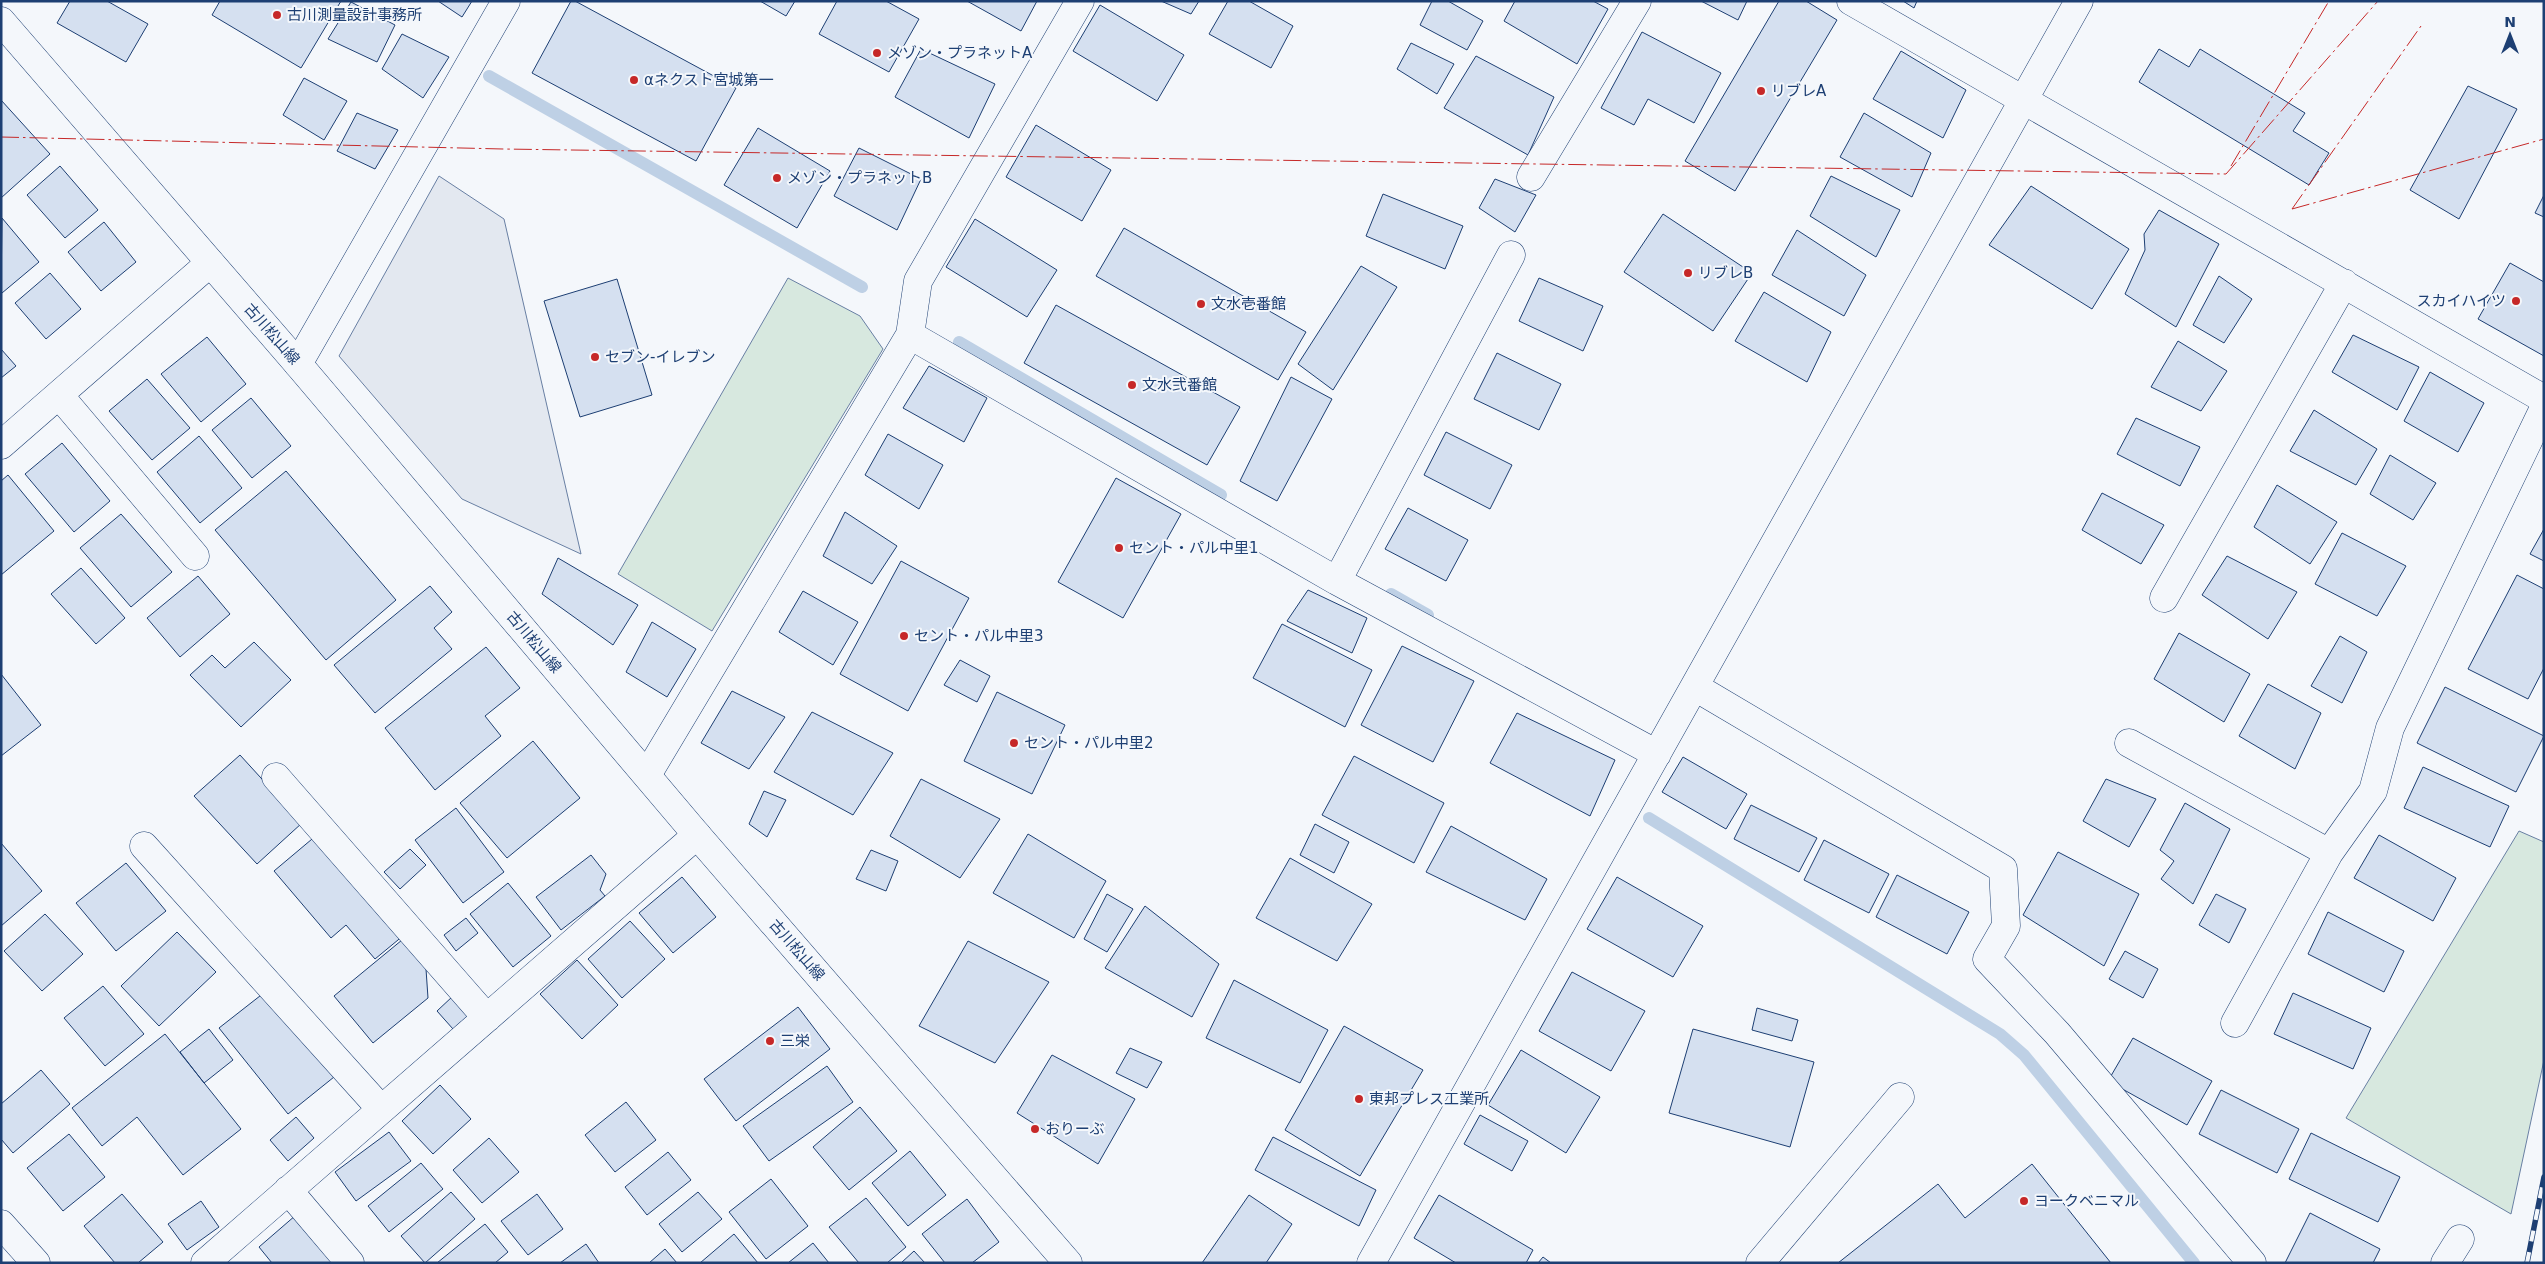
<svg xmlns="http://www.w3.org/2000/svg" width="2545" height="1264" font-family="'DejaVu Sans','Noto Sans JP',sans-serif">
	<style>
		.green { fill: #d7e8df; stroke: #687fa3 }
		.parking { fill: #e3e8f0; stroke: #687fa3 }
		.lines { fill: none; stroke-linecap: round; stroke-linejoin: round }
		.stream { stroke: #bed0e5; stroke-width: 12 }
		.building { fill: #d5e0f0; stroke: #1d3f73 }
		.minor-casing { stroke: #1d3f73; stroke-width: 29 }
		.major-casing { stroke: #1d3f73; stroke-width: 29 }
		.minor { stroke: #f4f7fb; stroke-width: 28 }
		.major { stroke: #f4f7fb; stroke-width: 28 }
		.rail-casing { stroke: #1d3f73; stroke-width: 5.5 }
		.rail { stroke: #f4f7fb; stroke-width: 4; stroke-dasharray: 11; stroke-linecap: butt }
		.power { stroke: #c62828; stroke-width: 1; stroke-dasharray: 18 4 2.5 4; stroke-linecap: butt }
		.poi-dot { fill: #c62828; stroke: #f4f7fb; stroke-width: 2 }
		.labels { text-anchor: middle; stroke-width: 4; stroke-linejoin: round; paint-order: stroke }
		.poi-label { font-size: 15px; fill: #1d3f73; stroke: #f4f7fb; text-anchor: start }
		.street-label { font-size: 15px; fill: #1d3f73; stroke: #f4f7fb }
	</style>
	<rect width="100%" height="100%" fill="#f4f7fb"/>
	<path class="green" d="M 788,278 L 860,316 L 883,349 L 712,631 L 618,574 Z
		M 2519,831 L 2544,842 L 2544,1060 L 2511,1214 L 2346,1118 Z"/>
	<path class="parking" d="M 439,176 L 504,219 L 581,554 L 462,499 L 339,356 Z"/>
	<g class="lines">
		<path class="stream" d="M 489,76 L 862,287
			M 959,342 L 1221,495
			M 1391,594 L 1428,615
			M 1649,818 L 2000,1034 L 2024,1055 L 2194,1263"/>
	</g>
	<path class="building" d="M 70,1 L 107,1 L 148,24 L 126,62 L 57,23 Z
		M 220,1 L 341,1 L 301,68 L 212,15 Z
		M 438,1 L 472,1 L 462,17 Z
		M 571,1 L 575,1 L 736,88 L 696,161 L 532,73 Z
		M 760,1 L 795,1 L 786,16 Z
		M 837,1 L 886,1 L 919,19 L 889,72 L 819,34 Z
		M 967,1 L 1037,1 L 1021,31 Z
		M 1161,1 L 1199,1 L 1191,14 Z
		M 1228,1 L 1249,1 L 1293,26 L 1271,68 L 1209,34 Z
		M 1432,1 L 1448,1 L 1483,21 L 1467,50 L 1420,25 Z
		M 1515,1 L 1593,1 L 1608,9 L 1577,64 L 1504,21 Z
		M 1701,1 L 1747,1 L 1738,20 Z
		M 1779,1 L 1806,1 L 1837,20 L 1735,191 L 1685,161 Z
		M 1903,1 L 1917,1 L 1914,8 Z
		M 351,2 L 395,25 L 377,62 L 328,39 Z
		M 1100,5 L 1184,55 L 1157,101 L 1073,51 Z
		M 1642,32 L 1721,73 L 1694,123 L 1648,99 L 1634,125 L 1601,108 Z
		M 402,34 L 449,57 L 423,98 L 382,69 Z
		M 1411,43 L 1454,64 L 1437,94 L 1397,69 Z
		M 921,49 L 995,84 L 969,138 L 895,97 Z
		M 2159,49 L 2189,67 L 2200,49 L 2305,113 L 2293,131 L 2329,153 L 2309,185 L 2139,82 Z
		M 1901,51 L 1966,90 L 1943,138 L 1873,99 Z
		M 1476,56 L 1554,97 L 1528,155 L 1444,108 Z
		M 304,78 L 347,101 L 324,140 L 283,115 Z
		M 2468,86 L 2517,109 L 2459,219 L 2410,190 Z
		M 1,100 L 50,154 L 1,198 Z
		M 357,113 L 398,130 L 375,169 L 337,151 Z
		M 1864,113 L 1931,153 L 1912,197 L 1840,157 Z
		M 1036,125 L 1111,170 L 1082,221 L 1006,177 Z
		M 758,128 L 830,171 L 797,228 L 724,185 Z
		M 859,148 L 921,179 L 897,230 L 834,196 Z
		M 60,166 L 98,210 L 65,238 L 27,195 Z
		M 1831,176 L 1900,210 L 1876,257 L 1810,216 Z
		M 1495,179 L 1536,195 L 1515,232 L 1479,208 Z
		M 2031,186 L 2129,249 L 2092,309 L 1989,245 Z
		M 1383,194 L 1463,226 L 1445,269 L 1366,236 Z
		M 2544,195 L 2544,217 L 2535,213 Z
		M 2159,210 L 2219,244 L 2176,327 L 2125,294 L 2145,250 L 2144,234 Z
		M 1663,214 L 1752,273 L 1713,331 L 1624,272 Z
		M 2,218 L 39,262 L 2,293 L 1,292 Z
		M 975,219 L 1057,270 L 1027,317 L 946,267 Z
		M 104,222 L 136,262 L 101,291 L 68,252 Z
		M 1124,228 L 1306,332 L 1278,380 L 1096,276 Z
		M 1797,230 L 1866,275 L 1844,316 L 1772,275 Z
		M 2510,263 L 2544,282 L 2544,356 L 2478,319 Z
		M 1361,266 L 1397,287 L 1333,390 L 1298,364 Z
		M 50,273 L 81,309 L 46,339 L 15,303 Z
		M 2219,276 L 2252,299 L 2224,343 L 2193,325 Z
		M 1539,278 L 1603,306 L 1583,351 L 1519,321 Z
		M 617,279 L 652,395 L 580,417 L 544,301 Z
		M 1764,292 L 1831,332 L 1807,382 L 1735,341 Z
		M 1056,305 L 1240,407 L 1207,465 L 1024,363 Z
		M 2353,335 L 2419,367 L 2397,410 L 2332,372 Z
		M 207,337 L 246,384 L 201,422 L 161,374 Z
		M 2178,341 L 2227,371 L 2201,411 L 2151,387 Z
		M 1,349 L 16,366 L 1,378 Z
		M 1497,353 L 1561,384 L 1539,430 L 1474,399 Z
		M 929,366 L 987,398 L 964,442 L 903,408 Z
		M 2430,372 L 2484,403 L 2458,452 L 2404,421 Z
		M 1291,377 L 1332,399 L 1277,501 L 1240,481 Z
		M 147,379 L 190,428 L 152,460 L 109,411 Z
		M 251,398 L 291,446 L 252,478 L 212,430 Z
		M 2314,410 L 2377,449 L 2356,485 L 2290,451 Z
		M 2136,418 L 2200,447 L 2180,486 L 2117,454 Z
		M 1446,432 L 1512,465 L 1490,509 L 1424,475 Z
		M 888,434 L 943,465 L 919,509 L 865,475 Z
		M 199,436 L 242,488 L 200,523 L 157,472 Z
		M 62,443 L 110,501 L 74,532 L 25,474 Z
		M 2390,455 L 2436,483 L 2413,520 L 2370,494 Z
		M 286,471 L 396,600 L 326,660 L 215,530 Z
		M 8,475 L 54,531 L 1,575 L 1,481 Z
		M 1116,478 L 1181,514 L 1123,618 L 1058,582 Z
		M 2277,485 L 2337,522 L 2310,564 L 2254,527 Z
		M 2102,493 L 2164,525 L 2141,564 L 2082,530 Z
		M 1408,508 L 1468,540 L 1446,581 L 1385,549 Z
		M 845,512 L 897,546 L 872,584 L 823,556 Z
		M 121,514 L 172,572 L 131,607 L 80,548 Z
		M 2544,529 L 2544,561 L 2530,554 Z
		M 2342,533 L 2406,566 L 2377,616 L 2315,584 Z
		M 2227,556 L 2297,592 L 2268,639 L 2202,595 Z
		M 558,558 L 638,605 L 613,645 L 542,594 Z
		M 901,561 L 969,598 L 908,711 L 840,674 Z
		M 81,568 L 125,618 L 96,644 L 51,594 Z
		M 2517,575 L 2544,589 L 2544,668 L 2528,699 L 2468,669 Z
		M 198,576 L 230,614 L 180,657 L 147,618 Z
		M 430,586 L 452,612 L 434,628 L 452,649 L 375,713 L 334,665 Z
		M 1308,590 L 1367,618 L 1352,653 L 1287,621 Z
		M 803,591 L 858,622 L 833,665 L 779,632 Z
		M 652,622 L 696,649 L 667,697 L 626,672 Z
		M 1282,624 L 1372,670 L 1345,727 L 1253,678 Z
		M 2179,633 L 2250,674 L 2224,722 L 2154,679 Z
		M 2340,636 L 2367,652 L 2342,703 L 2311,686 Z
		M 254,642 L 291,680 L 241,727 L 190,675 L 212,655 L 225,668 Z
		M 1402,646 L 1474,681 L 1433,762 L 1361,725 Z
		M 486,647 L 520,688 L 485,716 L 501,736 L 435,790 L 385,728 Z
		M 960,660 L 990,676 L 977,702 L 944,685 Z
		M 1,674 L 41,725 L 1,756 Z
		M 2268,684 L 2321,713 L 2295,769 L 2239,736 Z
		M 2445,687 L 2544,736 L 2516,792 L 2417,743 Z
		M 732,691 L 785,717 L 749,769 L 701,743 Z
		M 997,692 L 1065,725 L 1032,794 L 964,761 Z
		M 812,712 L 893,753 L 853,815 L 774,772 Z
		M 1517,713 L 1615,760 L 1590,816 L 1490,763 Z
		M 533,741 L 580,798 L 507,858 L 460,803 Z
		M 240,755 L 302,823 L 257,864 L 194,796 Z
		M 1354,756 L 1444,803 L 1414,863 L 1322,815 Z
		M 1683,757 L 1747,794 L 1726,829 L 1662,792 Z
		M 2423,767 L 2509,806 L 2490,847 L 2404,808 Z
		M 921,779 L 1000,819 L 960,878 L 890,836 Z
		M 2106,779 L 2156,799 L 2129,847 L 2083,821 Z
		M 764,791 L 786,800 L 767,837 L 749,824 Z
		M 2185,803 L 2230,829 L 2193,904 L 2161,879 L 2174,861 L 2160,850 Z
		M 1751,805 L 1817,838 L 1799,872 L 1734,839 Z
		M 456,808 L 504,872 L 463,903 L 415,840 Z
		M 1315,824 L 1349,842 L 1334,873 L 1300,855 Z
		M 1451,826 L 1547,879 L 1525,920 L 1426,872 Z
		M 318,834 L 404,935 L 375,959 L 346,925 L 331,938 L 274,871 Z
		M 1028,834 L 1106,881 L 1074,938 L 993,893 Z
		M 2379,835 L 2456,878 L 2433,921 L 2354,878 Z
		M 1824,840 L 1889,874 L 1869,913 L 1804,880 Z
		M 1,843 L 42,891 L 1,926 Z
		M 410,849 L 426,865 L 400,889 L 384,872 Z
		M 871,850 L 898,861 L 886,891 L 856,879 Z
		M 2058,852 L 2139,894 L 2104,966 L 2023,915 Z
		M 591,855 L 606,874 L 600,890 L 605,896 L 561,930 L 536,897 Z
		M 1290,858 L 1372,904 L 1337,961 L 1256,918 Z
		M 126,863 L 166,911 L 116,951 L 76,903 Z
		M 1897,875 L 1969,912 L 1947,954 L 1876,917 Z
		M 682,877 L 716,917 L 673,953 L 639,913 Z
		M 1617,877 L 1703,926 L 1673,977 L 1587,929 Z
		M 508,883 L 551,936 L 513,967 L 470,914 Z
		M 1107,894 L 1133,909 L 1107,952 L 1084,939 Z
		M 2216,894 L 2246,909 L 2229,943 L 2199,925 Z
		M 1145,906 L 1219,964 L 1192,1017 L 1105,968 Z
		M 2328,912 L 2404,951 L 2384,992 L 2308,954 Z
		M 45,914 L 83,954 L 42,991 L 4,951 Z
		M 466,918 L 478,933 L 456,951 L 444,935 Z
		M 630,921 L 665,959 L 622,998 L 588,959 Z
		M 177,932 L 216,972 L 159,1026 L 121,986 Z
		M 402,940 L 426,969 L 428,998 L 373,1043 L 334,996 Z
		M 968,941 L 1049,982 L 995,1063 L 919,1026 Z
		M 2125,951 L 2158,969 L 2143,998 L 2109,979 Z
		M 577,960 L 618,1005 L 582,1039 L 540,994 Z
		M 1572,972 L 1645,1011 L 1611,1071 L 1539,1031 Z
		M 1234,980 L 1328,1030 L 1300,1083 L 1206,1038 Z
		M 103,986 L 144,1034 L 105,1066 L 64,1018 Z
		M 265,992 L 334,1077 L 288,1114 L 219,1028 Z
		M 2293,993 L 2371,1028 L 2353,1069 L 2274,1034 Z
		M 453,996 L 470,1014 L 453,1029 L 437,1011 Z
		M 798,1007 L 830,1049 L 736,1121 L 704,1079 Z
		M 1757,1008 L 1798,1020 L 1792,1041 L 1752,1030 Z
		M 1344,1026 L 1423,1070 L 1360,1176 L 1285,1130 Z
		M 209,1029 L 233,1060 L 204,1083 L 180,1052 Z
		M 1693,1029 L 1814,1062 L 1790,1147 L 1669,1113 Z
		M 165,1034 L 241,1129 L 183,1175 L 137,1117 L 102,1146 L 72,1108 Z
		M 2133,1038 L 2212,1081 L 2187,1125 L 2108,1081 Z
		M 1130,1048 L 1162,1062 L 1147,1088 L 1116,1073 Z
		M 1521,1050 L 1600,1097 L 1566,1153 L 1488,1105 Z
		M 1052,1055 L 1135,1099 L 1098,1164 L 1017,1113 Z
		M 827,1066 L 853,1102 L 769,1161 L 743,1126 Z
		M 41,1070 L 70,1104 L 13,1153 L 1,1139 L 1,1104 Z
		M 440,1085 L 471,1119 L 433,1154 L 402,1121 Z
		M 2221,1090 L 2299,1129 L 2277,1173 L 2199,1134 Z
		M 626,1102 L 656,1140 L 615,1172 L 585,1135 Z
		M 860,1107 L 897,1151 L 849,1190 L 813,1147 Z
		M 1480,1115 L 1528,1141 L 1512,1171 L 1464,1144 Z
		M 296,1117 L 314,1138 L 288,1161 L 270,1140 Z
		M 389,1132 L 411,1161 L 356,1201 L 335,1172 Z
		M 2311,1133 L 2400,1177 L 2378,1222 L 2289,1179 Z
		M 69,1134 L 105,1177 L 63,1211 L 27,1168 Z
		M 1273,1137 L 1376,1190 L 1359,1226 L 1255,1170 Z
		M 489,1138 L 519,1172 L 482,1203 L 453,1170 Z
		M 910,1151 L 946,1195 L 908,1226 L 872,1183 Z
		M 668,1152 L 691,1180 L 647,1215 L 625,1187 Z
		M 421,1163 L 443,1189 L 389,1232 L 368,1206 Z
		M 2032,1164 L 2111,1263 L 1838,1263 L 1938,1184 L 1965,1218 Z
		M 771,1179 L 808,1226 L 766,1259 L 729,1212 Z
		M 451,1192 L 475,1219 L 425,1263 L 401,1236 Z
		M 698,1192 L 722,1219 L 682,1252 L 659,1224 Z
		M 122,1194 L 163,1242 L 138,1263 L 115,1263 L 84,1226 Z
		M 537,1194 L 563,1229 L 528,1255 L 501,1221 Z
		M 1249,1195 L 1292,1224 L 1266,1263 L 1202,1263 Z
		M 1439,1195 L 1533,1250 L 1526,1263 L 1456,1263 L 1414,1238 Z
		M 866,1198 L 906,1247 L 887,1263 L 859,1263 L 829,1227 Z
		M 967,1199 L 999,1242 L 972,1263 L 945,1263 L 922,1234 Z
		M 201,1201 L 219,1227 L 187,1250 L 168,1224 Z
		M 2310,1213 L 2380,1249 L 2373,1263 L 2285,1263 Z
		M 296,1215 L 338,1263 L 272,1263 L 259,1247 Z
		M 485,1224 L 508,1252 L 495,1263 L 437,1263 Z
		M 734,1234 L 758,1263 L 700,1263 Z
		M 813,1243 L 829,1263 L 788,1263 Z
		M 586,1244 L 599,1263 L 560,1263 Z
		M 665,1249 L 677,1263 L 649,1263 Z
		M 914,1251 L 925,1263 L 901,1263 Z
		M 1543,1257 L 1551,1263 L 1538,1263 Z"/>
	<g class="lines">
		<defs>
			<path id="minor" d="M 1851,1 L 2544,399
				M 1531,177 L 1637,1
				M 910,335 L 1337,581 L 1657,754
				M 298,364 L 506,1
				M 59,395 L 195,556
				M 1,445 L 210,263
				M 1337,581 L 1511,255
				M 2164,598 L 2344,283
				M 1695,687 L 2003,869 L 2006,926 L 1987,959 L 2057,1033 L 2252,1263
				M 2129,743 L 2329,853
				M 647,775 L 910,335 L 918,281 L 1080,1
				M 276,777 L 487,1018
				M 144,846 L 381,1109
				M 2235,1023 L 2329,853 L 2373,791 L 2390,728 L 2544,408
				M 288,1190 L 350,1263
				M 1,1224 L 36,1263
				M 205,1263 L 697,835
				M 1371,1263 L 2079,1
				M 1760,1263 L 1900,1097
				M 2445,1263 L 2460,1239"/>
			<path id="major" d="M 1,21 L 298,364 L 697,835 L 1068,1263"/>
		</defs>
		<use href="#minor" class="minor-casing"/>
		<use href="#major" class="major-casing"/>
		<use href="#minor" class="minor"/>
		<use href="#major" class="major"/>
		<defs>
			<path id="rail" d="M 2527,1263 L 2544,1177"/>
		</defs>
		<use href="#rail" class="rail-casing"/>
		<use href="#rail" class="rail"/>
		<path class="power" d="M 1,137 L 503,149 L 2226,174 L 2378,1
			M 2231,166 L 2329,1
			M 2292,209 L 2544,139
			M 2292,209 L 2421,26"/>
	</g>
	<g class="poi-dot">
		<circle cx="277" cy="15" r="5"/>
		<circle cx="877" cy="53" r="5"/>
		<circle cx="634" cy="80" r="5"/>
		<circle cx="1761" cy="91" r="5"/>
		<circle cx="777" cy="178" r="5"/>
		<circle cx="1688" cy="273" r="5"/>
		<circle cx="2516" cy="301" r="5"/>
		<circle cx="1201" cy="304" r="5"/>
		<circle cx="595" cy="357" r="5"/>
		<circle cx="1132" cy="385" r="5"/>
		<circle cx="1119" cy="548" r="5"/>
		<circle cx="904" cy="636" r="5"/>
		<circle cx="1014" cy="743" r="5"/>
		<circle cx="770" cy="1041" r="5"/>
		<circle cx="1359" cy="1099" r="5"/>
		<circle cx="1035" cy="1129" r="5"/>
		<circle cx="2024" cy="1201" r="5"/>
	</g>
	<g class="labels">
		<g class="poi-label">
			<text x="287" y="20">古川測量設計事務所</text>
			<text x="887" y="58">メゾン・プラネットA</text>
			<text x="644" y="85">αネクスト宮城第一</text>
			<text x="1771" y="96">リブレA</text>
			<text x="787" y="183">メゾン・プラネットB</text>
			<text x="1698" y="278">リブレB</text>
			<text x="2506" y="306" text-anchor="end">スカイハイツ</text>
			<text x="1211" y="309">文水壱番館</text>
			<text x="605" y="362">セブン-イレブン</text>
			<text x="1142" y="390">文水弐番館</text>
			<text x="1129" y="553">セント・パル中里1</text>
			<text x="914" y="641">セント・パル中里3</text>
			<text x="1024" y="748">セント・パル中里2</text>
			<text x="780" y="1046">三栄</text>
			<text x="1369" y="1104">東邦プレス工業所</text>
			<text x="1045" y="1134">おりーぶ</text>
			<text x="2034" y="1206">ヨークベニマル</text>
		</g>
		<g class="street-label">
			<text transform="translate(272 334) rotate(49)" y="5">古川松山線</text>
			<text transform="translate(534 642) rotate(50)" y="5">古川松山線</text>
			<text transform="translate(797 950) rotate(49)" y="5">古川松山線</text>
		</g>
	</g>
	<rect width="2545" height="1264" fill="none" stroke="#1d3f73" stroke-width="5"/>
	<g transform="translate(2510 35)" stroke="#f4f7fb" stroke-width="4" paint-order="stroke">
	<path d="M0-4L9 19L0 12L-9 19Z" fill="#1d3f73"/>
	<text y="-8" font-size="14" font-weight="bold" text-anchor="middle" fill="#1d3f73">N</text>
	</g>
</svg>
